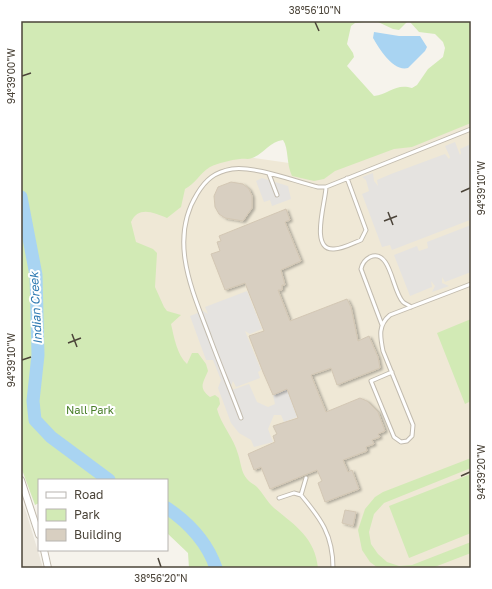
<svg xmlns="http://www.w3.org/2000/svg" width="492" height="589" font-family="'Golos Text',sans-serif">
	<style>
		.residential { fill: #eae5da }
		.education { fill: #efe8d6 }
		.green { fill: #d2eab5; fill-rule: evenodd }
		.parking { fill: #e5e3e0 }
		.water { fill: #a9d4f2 }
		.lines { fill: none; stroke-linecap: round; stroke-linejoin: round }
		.river { stroke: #a9d4f2; stroke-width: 13 }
		.building { fill: #d8cfc1; stroke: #d3c7b4; filter: url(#shadow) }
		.service-casing { stroke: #c2bbae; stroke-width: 5 }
		.minor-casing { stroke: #c2bbae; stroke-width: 8 }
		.service { stroke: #fff; stroke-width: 3 }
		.minor { stroke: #fff; stroke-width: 6 }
		.ticks { fill: none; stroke: #4b4439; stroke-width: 1.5 }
		.labels { text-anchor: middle; stroke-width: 4; stroke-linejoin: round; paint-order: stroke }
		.park-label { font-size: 11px; fill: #4a7f2a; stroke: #fff }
		.water-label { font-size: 12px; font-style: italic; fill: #2e7ab2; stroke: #fff }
		.neatline { fill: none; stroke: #4b4439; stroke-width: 1.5 }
		.ticks-label { font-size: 10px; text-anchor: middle; fill: #4b4439 }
	</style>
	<defs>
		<filter id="shadow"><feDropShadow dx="2.5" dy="1.5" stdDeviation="1" flood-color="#0004"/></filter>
	</defs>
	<rect width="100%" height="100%" fill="#f6f3ec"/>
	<path class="residential" d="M 21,499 L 27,515 L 43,568 L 21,568 Z"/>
	<path class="education" d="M 471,104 L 471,568 L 285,568 L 109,231 L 192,171 L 240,156 L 317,167 Z"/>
	<path class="green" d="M 21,21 L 471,21 L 471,123 L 412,147 L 394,149 L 335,171 L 324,179 L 314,181 L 292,176 C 286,163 289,149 283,140 C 269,142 264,154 252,158 C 248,160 244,158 240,159 C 231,160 218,163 210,167 C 200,173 195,184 185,189 L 181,207 L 167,218 C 153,212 138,206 131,222 L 136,242 L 153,249 L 157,253 L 155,287 L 164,307 L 167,311 L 181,315 L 171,324 C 174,337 177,355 187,364 L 192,353 L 198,353 L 206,364 L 208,371 C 203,383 198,388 210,397 L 215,395 L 219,398 L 220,404 L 217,409 C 221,425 234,438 238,454 C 241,463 241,472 247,479 C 250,483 254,484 257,487 C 263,493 267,502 274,508 C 296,526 315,538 318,568 L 189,568 L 188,553 L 167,533 L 167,480 L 39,480 L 39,503 L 35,505 L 21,467 ZM 365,22 L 378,22 L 393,29 L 399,30 L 407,22 L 410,22 L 419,32 L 435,34 L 443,42 L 445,48 L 443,57 L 428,69 L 417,85 L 412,88 C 396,83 389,94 374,96 L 347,66 L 354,57 L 353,53 L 347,44 L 351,26 L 355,23 Z
		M 471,319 L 471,401 L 465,404 L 437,333 Z
		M 471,458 L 471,468 L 384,503 L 374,514 L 369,532 L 371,544 L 378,554 L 387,562 L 399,566 L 412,565 L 471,542 L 471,553 L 432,568 L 378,568 L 370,562 L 362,550 L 358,530 L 365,509 L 375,497 L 383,492 Z
		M 471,474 L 471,533 L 409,558 L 389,506 Z"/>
	<path class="parking" d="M 455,142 L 460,155 L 461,153 L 460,149 L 471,144 L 471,214 L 469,215 L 470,220 L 392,250 L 390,245 L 382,247 L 362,194 L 369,191 L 366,180 L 362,177 L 373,173 L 374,181 L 378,186 L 377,180 L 391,174 L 445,154 L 449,159 L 450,157 L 445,146 Z
		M 262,178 L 288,186 L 291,199 L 272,206 L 270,200 L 264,202 L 256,181 Z
		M 471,225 L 471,272 L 445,282 L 442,277 L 442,283 L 449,286 L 432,292 L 435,286 L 431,281 L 432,287 L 410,296 L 394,255 L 417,246 L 419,251 L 428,248 L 427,242 Z
		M 247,291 L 262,329 L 250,334 L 245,331 L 261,370 L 258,372 L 260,378 L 236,387 L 233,381 L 231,386 L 232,390 L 249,384 L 257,402 L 268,407 L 275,404 L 273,395 L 287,389 L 297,417 L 284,422 L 281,415 L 274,415 L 268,429 L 273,442 L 254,447 L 251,440 L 239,433 L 231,423 L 218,388 L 221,380 L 213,360 L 206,360 L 190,316 L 203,311 L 208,314 L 205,307 Z"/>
	<path class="water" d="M 374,32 L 399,36 L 420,36 L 427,47 L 425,51 L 408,68 C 393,72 379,48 373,38 Z"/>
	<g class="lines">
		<path class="river" d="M 21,197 L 36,275 L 38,355 L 33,401 L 35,420 L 51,437 L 109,480
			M 167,508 C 189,523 207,542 216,568"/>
	</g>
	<path class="building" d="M 231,182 L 243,184 L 249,189 L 252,196 L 252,208 L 243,221 L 225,218 L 219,214 L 215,207 L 214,196 L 218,187 Z
		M 286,209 L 290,220 L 285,222 L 301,261 L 281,270 L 285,285 L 282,285 L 282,290 L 278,290 L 290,321 L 347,299 L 351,307 L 358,341 L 369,336 L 378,357 L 380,368 L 337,385 L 331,368 L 311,375 L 326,412 L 360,398 L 367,401 L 378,412 L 385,431 L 378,434 L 380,437 L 372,440 L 374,444 L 366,447 L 367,451 L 343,460 L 348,472 L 352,470 L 359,489 L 325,502 L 318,483 L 322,481 L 317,470 L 270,489 L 261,467 L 254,470 L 248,454 L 275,442 L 273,436 L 277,434 L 273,426 L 298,418 L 287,389 L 273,395 L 263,372 L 249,336 L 264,331 L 245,283 L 225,290 L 211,254 L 220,251 L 217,242 L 221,241 L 219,236 Z
		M 345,510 L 356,512 L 353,526 L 342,523 Z"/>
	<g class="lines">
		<defs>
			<path id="service" d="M 269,174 L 277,195
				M 326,187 C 326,201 309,251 334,249 C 343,249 353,243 361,240 L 366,230 L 347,178
				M 382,325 L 361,269 C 362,264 364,260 370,257 C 391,248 392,291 403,302 C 405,304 409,305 411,307
				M 392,372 L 371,381 L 394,437 L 401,442 L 407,441 L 412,436 L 413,425 L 383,351 C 380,336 378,325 390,315 L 471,284
				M 241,418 C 231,391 220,365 210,338 C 193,292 168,241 197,194 C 206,179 215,172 232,169 C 257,166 293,181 318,187 L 326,187 L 471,129
				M 306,478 L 301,495 C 321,519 333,535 333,568
				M 279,498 L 294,493 L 301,495"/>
			<path id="minor" d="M 21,480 L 39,535
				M 44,550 L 48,568"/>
		</defs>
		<use href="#service" class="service-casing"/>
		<use href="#minor" class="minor-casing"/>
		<use href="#service" class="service"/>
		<use href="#minor" class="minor"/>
	</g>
	<path class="ticks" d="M 315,22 L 319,31M 22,76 L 31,73M 461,192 L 470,188M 388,212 L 393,225M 384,221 L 397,216M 72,334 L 77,347M 68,343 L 81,338M 22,360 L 31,357M 461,476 L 470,472M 158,558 L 161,567"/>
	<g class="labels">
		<g class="park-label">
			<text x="90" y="414">Nall Park</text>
		</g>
		<g class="water-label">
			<text transform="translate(36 308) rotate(-93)" y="4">Indian Creek</text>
		</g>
	</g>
	<rect width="492" height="589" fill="none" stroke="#ffffff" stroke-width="44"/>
	<rect x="38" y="479" width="130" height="72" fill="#ffffff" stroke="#b7b4b0"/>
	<rect x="46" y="492" width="20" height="6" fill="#ffffff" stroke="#b7b4b0"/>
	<text x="74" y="499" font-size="12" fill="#4b4439">Road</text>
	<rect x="46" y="509" width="20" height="12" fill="#d2eab5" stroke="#b7b4b0"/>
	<text x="74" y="519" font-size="12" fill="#4b4439">Park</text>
	<rect x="46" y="529" width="20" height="12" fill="#d8cfc1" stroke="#b7b4b0"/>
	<text x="74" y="539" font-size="12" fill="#4b4439">Building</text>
	<rect x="22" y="22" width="448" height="545" class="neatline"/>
	<g class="ticks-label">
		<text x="315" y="14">38°56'10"N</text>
		<text transform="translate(11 76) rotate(-90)" y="4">94°39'00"W</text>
		<text transform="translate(481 188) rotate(-90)" y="4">94°39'10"W</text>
		<text transform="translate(11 360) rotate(-90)" y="4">94°39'10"W</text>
		<text transform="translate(481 472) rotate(-90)" y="4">94°39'20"W</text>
		<text x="161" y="582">38°56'20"N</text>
	</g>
</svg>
